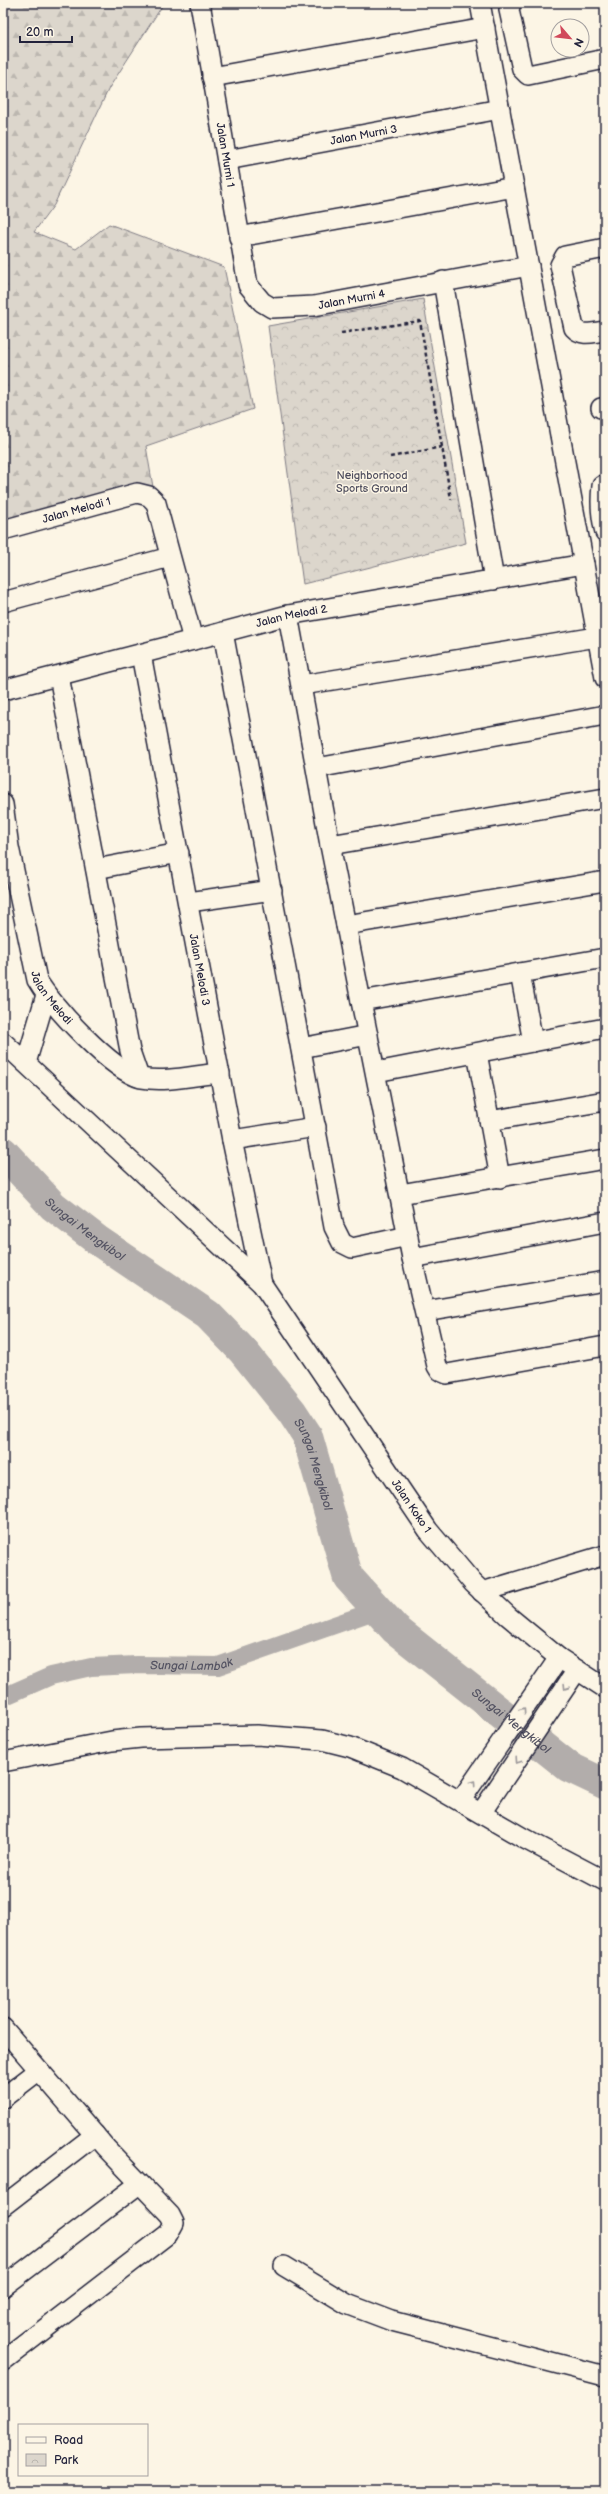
<svg xmlns="http://www.w3.org/2000/svg" width="608" height="2494" font-family="'Balsamiq Sans',sans-serif">
	<style>
		.forest { fill: url(#forest-firs); stroke: #7f7c84 }
		.park { fill: url(#park-crowns); stroke: #7f7c84 }
		.lines { fill: none; stroke-linecap: round; stroke-linejoin: round }
		.canal { stroke: #b2adab; stroke-width: 18 }
		.river { stroke: #b2adab; stroke-width: 31 }
		.minor-casing { stroke: #22223b; stroke-width: 22 }
		.path { stroke: #22223b; stroke-width: 2.5; stroke-dasharray: 4 3; stroke-linecap: butt }
		.minor { stroke: #fcf5e5; stroke-width: 19 }
		.oneway { stroke: #9a9698 }
		.labels { text-anchor: middle; stroke-width: 3; stroke-linejoin: round; paint-order: stroke }
		.street-label { font-size: 11px; fill: #22223b; stroke: #fcf5e5 }
		.park-label { font-size: 11px; fill: #504f5f; stroke: #fcf5e5 }
		.water-label { font-size: 12px; font-style: italic; fill: #545362; stroke: #fcf5e5 }
	</style>
	<defs>
		<pattern id="forest-firs" width="22" height="20" patternUnits="userSpaceOnUse"><rect width="22" height="20" fill="#dcd6cc"/><path d="M5 1l3.5 6h-7zM16 11l3.5 6h-7z" fill="#bcb7b0"/></pattern>
		<pattern id="park-crowns" width="20" height="18" patternUnits="userSpaceOnUse"><rect width="20" height="18" fill="#dcd6cc"/><path d="M2 6a3 3 0 1 1 6 0M12 15a3 3 0 1 1 6 0" fill="none" stroke="#bcb7b0"/></pattern>
	</defs>
	<rect width="100%" height="100%" fill="#fcf5e5"/>
	<filter id="ink" filterUnits="userSpaceOnUse"><feTurbulence type="fractalNoise" baseFrequency=".025" numOctaves="2"/><feDisplacementMap in="SourceGraphic" scale="8" xChannelSelector="R" yChannelSelector="G"/><feConvolveMatrix kernelMatrix="1 2 1 2 8 2 1 2 1" color-interpolation-filters="sRGB"/></filter>
	<g filter="url(#ink)">
		<path class="forest" d="M 3,3 L 164,3 L 109,88 L 54,205 L 34,232 L 76,249 L 109,224 L 224,267 L 253,409 L 146,446 L 153,487 L 3,525 Z"/>
		<path class="park" d="M 423,299 L 466,543 L 303,584 L 268,326 Z"/>
		<g class="lines">
			<path class="canal" id="s1" d="M 3,1697 L 51,1676 L 91,1667 L 137,1665 L 218,1666 L 377,1610"/>
			<path class="river" id="s2" d="M 3,1152 L 53,1206 L 97,1240 L 208,1315 L 243,1351 L 292,1412 L 307,1435 L 348,1577 L 395,1629 L 569,1767 L 605,1784"/>
			<defs>
				<g id="minor">
					<path id="s3" d="M 200,3 L 248,285 L 262,302 L 272,308 L 314,306 L 529,266"/>
					<path d="M 480,3 L 605,678"/>
					<path d="M 511,3 L 509,10 L 522,69 L 528,75 L 605,59"/>
					<path d="M 212,77 L 485,28"/>
					<path id="s4" d="M 227,160 L 500,109"/>
					<path d="M 239,237 L 514,187"/>
					<path d="M 605,248 L 565,256 L 560,265 L 574,328 C 582,337 594,332 605,331"/>
					<path d="M 443,281 L 494,580"/>
					<path d="M 601,408 L 605,408"/>
					<path d="M 605,484 L 602,486 C 600,502 601,517 605,532"/>
					<path id="s5" d="M 3,530 L 137,493 L 149,496 L 156,503 L 193,640"/>
					<path d="M 3,602 L 170,557"/>
					<path d="M 288,615 L 330,845 L 412,1258 L 437,1366 L 440,1371 L 447,1374 L 605,1346"/>
					<path d="M 223,632 L 334,1227 L 342,1243 L 352,1248 L 408,1236"/>
					<path id="s6" d="M 141,654 L 232,1140 L 262,1284"/>
					<path d="M 59,676 L 130,1051 L 139,1077"/>
					<path d="M 302,685 L 597,637"/>
					<path id="s7" d="M 3,690 L 288,615 L 584,564"/>
					<path d="M 317,768 L 605,715"/>
					<path id="s8" d="M 3,804 L 9,847 L 37,980 C 52,1006 112,1071 141,1078 C 166,1083 195,1075 220,1073"/>
					<path d="M 330,845 L 605,798"/>
					<path d="M 96,869 L 179,853"/>
					<path d="M 189,902 L 272,890"/>
					<path d="M 346,925 L 605,881"/>
					<path d="M 520,973 L 533,1042"/>
					<path d="M 361,1001 L 605,958"/>
					<path id="s9" d="M 3,1042 L 262,1284 L 428,1530 L 473,1583 L 508,1616 L 559,1658 L 605,1688"/>
					<path d="M 301,1048 L 368,1035"/>
					<path d="M 477,1053 L 500,1178"/>
					<path d="M 26,1063 L 46,995"/>
					<path d="M 376,1072 L 605,1028"/>
					<path d="M 489,1121 L 605,1101"/>
					<path d="M 232,1140 L 316,1127"/>
					<path d="M 400,1194 L 605,1159"/>
					<path d="M 412,1258 L 605,1222"/>
					<path d="M 425,1311 L 605,1281"/>
					<path d="M 482,1592 L 605,1555"/>
					<path d="M 3,1762 L 112,1741 L 141,1738 L 257,1735 L 322,1740 L 350,1747 L 402,1768 L 525,1839 L 605,1881"/>
					<path d="M 461,1800 L 559,1658"/>
					<path d="M 481,1813 L 577,1670"/>
					<path d="M 3,2028 L 106,2148 L 170,2215 L 174,2223 L 168,2234 L 3,2361"/>
					<path d="M 3,2098 L 38,2071"/>
					<path d="M 3,2206 L 95,2135"/>
					<path d="M 284,2266 L 347,2304 L 392,2321 L 605,2376"/>
					<path d="M 3,2287 L 139,2184"/>
				</g>
			</defs>
			<use href="#minor" class="minor-casing"/>
			<path class="path" d="M 341,333 L 420,321 L 442,447
				M 390,457 L 442,447 L 451,499"/>
			<use href="#minor" class="minor"/>
		</g>
		<defs><path id="oneway-chevron" d="M-2-3.5L2.5 0L-2 3.5" fill="none" stroke-width="1.6" stroke-linecap="round" stroke-linejoin="round"/></defs>
		<g class="oneway">
			<use href="#oneway-chevron" transform="translate(566 1687) rotate(122)"/>
			<use href="#oneway-chevron" transform="translate(523 1710) rotate(-55)"/>
			<use href="#oneway-chevron" transform="translate(518 1761) rotate(124)"/>
			<use href="#oneway-chevron" transform="translate(473 1783) rotate(-55)"/>
		</g>
	</g>
	<g class="labels">
		<g class="street-label">
			<text dy="4" stroke="none"><textPath href="#s4" startOffset="139">Jalan Murni 3</textPath></text>
			<text dy="4" stroke="none"><textPath href="#s3" startOffset="154">Jalan Murni 1</textPath></text>
			<text dy="4" stroke="none"><textPath href="#s3" startOffset="400">Jalan Murni 4</textPath></text>
			<text dy="4" stroke="none"><textPath href="#s5" startOffset="76">Jalan Melodi 1</textPath></text>
			<text dy="4" stroke="none"><textPath href="#s7" startOffset="298">Jalan Melodi 2</textPath></text>
			<text dy="4" stroke="none"><textPath href="#s6" startOffset="321">Jalan Melodi 3</textPath></text>
			<text dy="4" stroke="none"><textPath href="#s8" startOffset="202">Jalan Melodi</textPath></text>
			<text dy="4" stroke="none"><textPath href="#s9" startOffset="622">Jalan Koko 1</textPath></text>
		</g>
		<g class="park-label">
			<text x="372" y="479">Neighborhood<tspan x="372" dy="13">Sports Ground</tspan></text>
		</g>
		<g class="water-label">
			<text dy="4" stroke="none"><textPath href="#s2" startOffset="113">Sungai Mengkibol</textPath></text>
			<text dy="4" stroke="none"><textPath href="#s2" startOffset="449">Sungai Mengkibol</textPath></text>
			<text dy="4" stroke="none"><textPath href="#s1" startOffset="194">Sungai Lambak</textPath></text>
			<text dy="4" stroke="none"><textPath href="#s2" startOffset="785">Sungai Mengkibol</textPath></text>
		</g>
	</g>
	<rect width="608" height="2494" fill="none" stroke="#fcf5e5" stroke-width="16"/>
	<rect x="8" y="8" width="592" height="2478" fill="none" stroke="#22223b" stroke-width="1.5" filter="url(#ink)"/>
	<rect x="18" y="2424" width="130" height="52" fill="#fcf5e5" stroke="#a5a1a1"/>
	<rect x="26" y="2437" width="20" height="6" fill="#fcf5e5" stroke="#a5a1a1"/>
	<text x="54" y="2444" font-size="12" fill="#22223b">Road</text>
	<rect x="26" y="2454" width="20" height="12" fill="url(#park-crowns)" stroke="#a5a1a1"/>
	<text x="54" y="2464" font-size="12" fill="#22223b">Park</text>
	<g transform="translate(570 38) rotate(118)"><circle r="19" fill="#fcf5e5" stroke="#a5a1a1"/>
	<path d="M0-3L7 15L0 10L-7 15Z" fill="#d1495b"/>
	<text y="-6" font-size="11" font-weight="bold" text-anchor="middle" fill="#22223b">N</text>
	</g>
	<path d="M20 36v6h52v-6" fill="none" stroke="#22223b" stroke-width="2"/>
	<text x="26" y="36" font-size="12" fill="#22223b" stroke="#fcf5e5" stroke-width="3" paint-order="stroke">20 m</text>
</svg>
